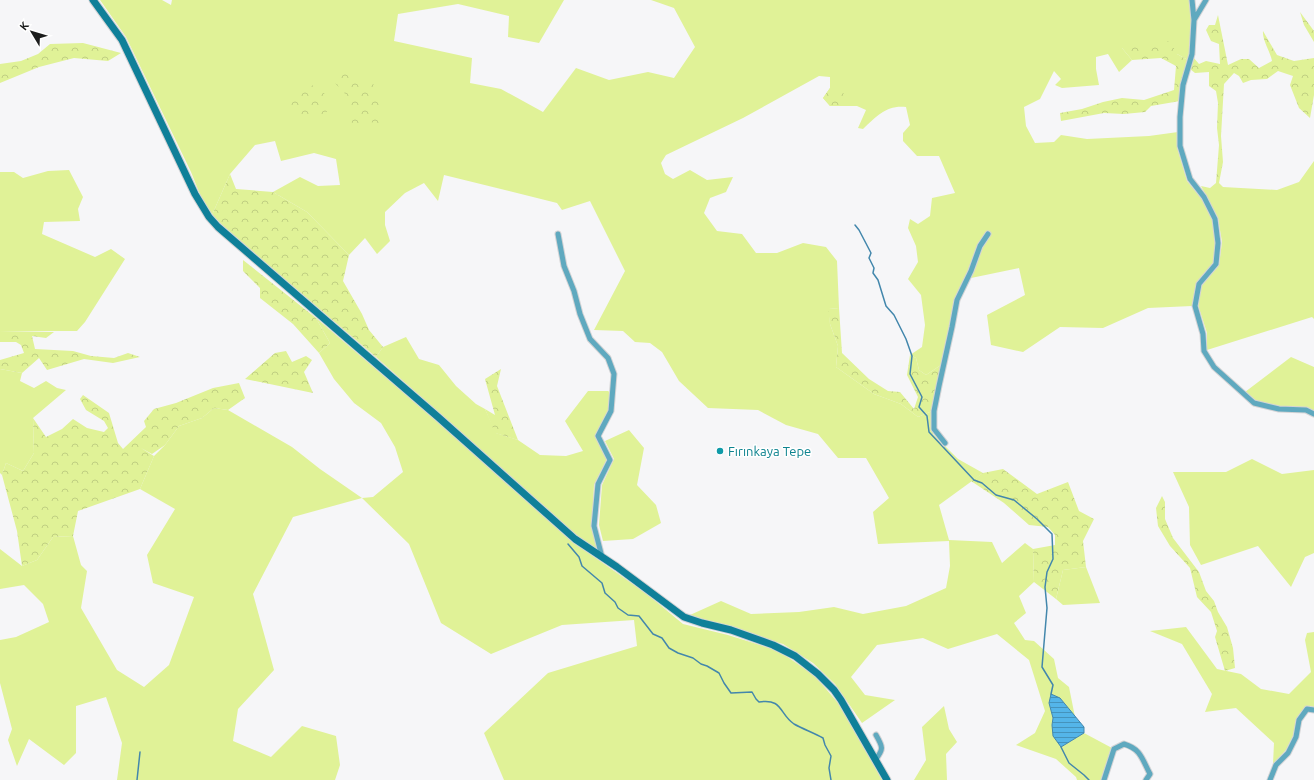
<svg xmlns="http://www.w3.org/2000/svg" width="1314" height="780" font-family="Ubuntu,sans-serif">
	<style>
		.green { fill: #e0f297 }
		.forest { fill: url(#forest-crowns) }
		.water { fill: url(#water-rules); stroke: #4387ac }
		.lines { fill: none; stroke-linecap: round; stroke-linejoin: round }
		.stream { stroke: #4387ac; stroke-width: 1.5 }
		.street-casing { stroke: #d3d3d5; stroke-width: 7 }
		.secondary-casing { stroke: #d3d3d5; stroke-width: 9 }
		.street { stroke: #5fa9bf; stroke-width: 5 }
		.secondary { stroke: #0f8099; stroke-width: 7 }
		.culture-dot { fill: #0f9aa8; stroke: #fff; stroke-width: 1.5 }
		.labels { text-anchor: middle; stroke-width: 3; stroke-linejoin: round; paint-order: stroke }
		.culture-label { font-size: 13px; fill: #0d838f; stroke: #fff; text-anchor: start }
	</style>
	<defs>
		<pattern id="forest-crowns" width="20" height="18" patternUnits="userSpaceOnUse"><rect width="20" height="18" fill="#e0f297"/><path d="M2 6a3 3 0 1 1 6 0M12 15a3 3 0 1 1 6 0" fill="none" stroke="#c0cf82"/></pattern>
		<pattern id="water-rules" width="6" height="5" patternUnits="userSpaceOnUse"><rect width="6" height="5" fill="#54b5e9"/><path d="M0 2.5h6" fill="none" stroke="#4593bc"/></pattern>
	</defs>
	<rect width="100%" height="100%" fill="#f6f6f8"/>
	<path class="green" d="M 100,0 L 162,0 L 171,5 L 172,0 L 564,0 L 539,43 L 508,37 L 509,16 L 458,4 L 398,14 L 394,41 L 472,58 L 470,83 L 501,89 L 543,112 L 576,68 L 609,80 L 648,72 L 674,78 L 695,47 L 674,8 L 651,0 L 1190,0 C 1192,19 1194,41 1188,60 L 1177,54 L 1122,48 L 1132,60 L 1119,72 L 1108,54 L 1096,57 L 1096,69 L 1099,85 L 1062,88 L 1055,85 L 1061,79 L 1054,71 L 1040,99 L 1024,107 L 1026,126 L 1035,143 L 1054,142 L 1061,135 L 1087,139 L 1149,136 L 1178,132 L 1177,147 L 1187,181 L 1203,200 L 1213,221 L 1216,243 L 1213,264 L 1197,283 L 1192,306 L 1148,308 L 1103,328 L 1060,327 L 1023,352 L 991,345 L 987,315 L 1025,295 L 1019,268 L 971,278 L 982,247 L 991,234 L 987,231 L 977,246 L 966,276 L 954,300 L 950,327 L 941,365 L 926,375 L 919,370 L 916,358 L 910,355 L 922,347 L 925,325 L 921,295 L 908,279 L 918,262 L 916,246 L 908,228 L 910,219 L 918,224 L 930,216 L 932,198 L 955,193 L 939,156 L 917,156 L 903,141 L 903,133 L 910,125 L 906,107 C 886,105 877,116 863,129 L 858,128 L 866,110 L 857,106 L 830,106 L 823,98 L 830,88 L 830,77 L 819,76 L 743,118 L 666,155 L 661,163 L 665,174 L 673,179 L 690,170 L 707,180 L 733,177 L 726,192 L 710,198 L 704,213 L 717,231 L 742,234 L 756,253 L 777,253 L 803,243 L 826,247 L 837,261 L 839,308 L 829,309 L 830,324 L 838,346 L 836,367 L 874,394 L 901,404 L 918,417 L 932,411 L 933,434 L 958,459 L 983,473 L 939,505 L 949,540 L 992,542 L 1002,563 L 1025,543 L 1033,549 L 1034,582 L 1019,596 L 1026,613 L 1014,623 L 1025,640 L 1034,641 L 1054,659 L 1058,678 L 1069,687 L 1075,717 L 1060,698 L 1049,702 L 1053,718 L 1052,725 L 1061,747 L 1084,733 L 1112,748 L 1102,780 L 1077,780 L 1076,777 L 1056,759 L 1016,745 L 1035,733 L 1045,711 L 1029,660 L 997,634 L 948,649 L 923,638 L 877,645 L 851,677 L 865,695 L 895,700 L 862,723 L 835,684 L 813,663 L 783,644 L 702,621 L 690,615 L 721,601 L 751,614 L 799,612 L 834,607 L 863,614 L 906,606 L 946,588 L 950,566 L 949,541 L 878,544 L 873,512 L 889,498 L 866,458 L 838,458 L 818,434 L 786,425 L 758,410 L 708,408 L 679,381 L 662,352 L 650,343 L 635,342 L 623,331 L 594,330 L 625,271 L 590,201 L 562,210 L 557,203 L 444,175 L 438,201 L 424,183 L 405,193 L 385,212 L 385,225 L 390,241 L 377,254 L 365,238 L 349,255 L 307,212 L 273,192 L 300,177 L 318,186 L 340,185 L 336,159 L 314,153 L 281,161 L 275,141 L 255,145 L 230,174 L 212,215 L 203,202 L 191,172 L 126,37 Z
		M 1314,161 L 1314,319 L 1312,317 L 1207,350 L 1207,333 L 1198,305 L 1201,286 L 1219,265 L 1222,242 L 1218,218 L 1201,186 L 1210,188 L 1216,183 L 1219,183 L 1223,187 L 1277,190 L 1299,182 Z
		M 69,170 L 83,197 L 78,209 L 80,221 L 44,222 L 42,234 L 95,257 L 111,249 L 125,259 L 85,322 L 77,331 L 0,331 L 0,172 L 14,172 L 23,178 L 48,171 Z
		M 316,318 L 478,456 L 570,540 L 647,594 L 683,624 L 728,635 L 779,651 L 815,676 L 838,703 L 855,729 L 882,780 L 504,780 L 484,733 L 548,673 L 637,646 L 634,620 L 562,625 L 491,654 L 441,623 L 409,544 L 362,498 L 293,517 L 253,594 L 274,670 L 238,709 L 233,741 L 271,757 L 302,726 L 336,736 L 340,765 L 335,780 L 117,780 L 122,743 L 106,697 L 76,706 L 76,753 L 64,765 L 29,739 L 17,766 L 8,740 L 12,729 L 0,683 L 0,640 L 16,637 L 49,622 L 43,604 L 24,585 L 0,589 L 0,549 L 22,566 L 37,560 L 53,537 L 73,536 L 81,565 L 87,571 L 81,608 L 117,670 L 144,687 L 169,665 L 194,597 L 153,583 L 147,555 L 175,509 L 140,489 L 154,456 L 165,445 L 179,426 L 202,418 L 214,408 L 228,410 L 292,447 L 320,469 L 362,498 L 373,497 L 403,472 L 395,447 L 381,423 L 354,403 L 334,379 L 319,353 L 330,343 Z
		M 406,337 L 419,359 L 439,365 L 456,386 L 476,404 L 485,409 L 496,433 L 518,440 L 540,455 L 566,456 L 583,451 L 565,421 L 588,391 L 608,391 L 611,393 L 609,411 L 595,436 L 607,459 L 594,485 L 592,526 L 599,553 L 580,540 L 437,411 L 376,357 L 383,347 Z
		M 1291,357 L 1314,367 L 1314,412 L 1306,407 L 1275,407 L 1255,400 L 1245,392 Z
		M 0,369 L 22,373 L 20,381 L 34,388 L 46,381 L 57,388 L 66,390 L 33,418 L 34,453 L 23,471 L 6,463 L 2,475 L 0,473 Z
		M 629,430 L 644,448 L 637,485 L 656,505 L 661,523 L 633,539 L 603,541 L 599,525 L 602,485 L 614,459 L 605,441 Z
		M 1252,459 L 1282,474 L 1314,470 L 1314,553 L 1305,557 L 1291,587 L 1258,546 L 1201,565 L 1190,545 L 1189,507 L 1173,472 L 1226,472 Z
		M 1086,567 L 1100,603 L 1063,605 L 1056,599 L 1063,570 Z
		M 1186,627 L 1217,669 L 1241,674 L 1261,689 L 1289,694 L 1311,672 L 1305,640 L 1307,633 L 1314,632 L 1314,707 L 1306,706 L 1296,720 L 1293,736 L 1286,750 L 1273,764 L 1274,743 L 1236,708 L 1205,712 L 1212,694 L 1182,644 L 1150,631 Z
		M 944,706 L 949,729 L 957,742 L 946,754 L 947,780 L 914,780 L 926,760 L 922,727 Z"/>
	<path class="forest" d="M 1300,12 L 1314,31 L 1314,42 L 1304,25 Z
		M 1218,15 L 1228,65 L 1241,59 L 1249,59 L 1259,68 L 1272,61 C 1270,51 1262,40 1263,31 L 1277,55 L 1294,61 L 1314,58 L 1314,95 L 1310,118 L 1299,108 L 1290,85 L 1293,76 L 1278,71 L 1267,79 L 1251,80 L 1243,83 L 1239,76 L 1234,73 L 1224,84 L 1221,136 L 1223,162 L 1219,183 L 1216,183 L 1219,145 L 1217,128 L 1218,103 L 1216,91 L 1209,86 L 1209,72 L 1195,73 L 1190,69 L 1193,57 L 1199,64 L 1206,61 L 1220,64 L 1219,44 L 1211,41 L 1206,30 L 1209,25 L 1215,25 Z
		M 1170,41 L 1177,54 L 1188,60 L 1180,101 L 1151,106 L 1145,112 L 1124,114 L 1104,113 L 1061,121 L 1060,113 L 1082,109 L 1103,102 L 1122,98 L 1144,100 L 1174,90 L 1176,66 L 1161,58 L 1132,60 L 1122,48 Z
		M 83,43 L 121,53 L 108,61 L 74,58 L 39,67 L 0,83 L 0,64 L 21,61 L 38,54 L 50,44 Z
		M 343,72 L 373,83 L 380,104 L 382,125 L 363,120 L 360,127 L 352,124 L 346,95 L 335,83 Z
		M 315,85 L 326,95 L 327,115 L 307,119 L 290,109 L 295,89 Z
		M 830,88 L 844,92 L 840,106 L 830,106 L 823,98 Z
		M 230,174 L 236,189 L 273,192 L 307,212 L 349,255 L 343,281 L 362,314 L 369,330 L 383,347 L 376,357 L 231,234 L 212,215 Z
		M 243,260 L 316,318 L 330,343 L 319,353 L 293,324 L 260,298 L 260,288 L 243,271 Z
		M 839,308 L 842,353 L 869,379 L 888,391 L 900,392 L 914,409 L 918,397 L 907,375 L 910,355 L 916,358 L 919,370 L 926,375 L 941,365 L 932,411 L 918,417 L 901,404 L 874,394 L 836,367 L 838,346 L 830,324 L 828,309 Z
		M 0,331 L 54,332 L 46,338 L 32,336 L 35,349 L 73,351 L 91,356 L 114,358 L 128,353 L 140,357 L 113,363 L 84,359 L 47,370 L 39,358 L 22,373 L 0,369 L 0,360 L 24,353 L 21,345 L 16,342 L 0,342 Z
		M 286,351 L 292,362 L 306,356 L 312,360 L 304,372 L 313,393 L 245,379 L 275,353 Z
		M 501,369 L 497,386 L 518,440 L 495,433 L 485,409 L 495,415 L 485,379 Z
		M 239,383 L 245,398 L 228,410 L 214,408 L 202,418 L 179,426 L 165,445 L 152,454 L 141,448 L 154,456 L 140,489 L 78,511 L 73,536 L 53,537 L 37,560 L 22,566 L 17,531 L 2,475 L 6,463 L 23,471 L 34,453 L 33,418 L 46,437 L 62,429 L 73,419 L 87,428 L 104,432 L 108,428 L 104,421 L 86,410 L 80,399 L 83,395 L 109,413 L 118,443 L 123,449 L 146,427 L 144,421 L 154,409 L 176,403 L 213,388 Z
		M 1003,469 L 1037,494 L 1068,482 L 1079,511 L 1094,519 L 1083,541 L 1086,567 L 1063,570 L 1056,599 L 1034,582 L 1033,549 L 1055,545 L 1055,535 L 1048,527 L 1029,525 L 1004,503 L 971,481 L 983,473 Z
		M 1162,496 L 1165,502 L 1165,519 L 1173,538 L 1199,572 L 1206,591 L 1214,601 L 1218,612 L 1227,627 L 1233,648 L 1235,668 L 1225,671 L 1215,637 L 1217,631 L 1211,612 L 1197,597 L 1190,568 L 1170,546 L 1158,526 L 1156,508 Z"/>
	<path class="water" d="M 1051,694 L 1060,698 L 1084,727 L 1084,733 L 1061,747 L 1053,736 L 1052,725 L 1053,718 L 1049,703 Z"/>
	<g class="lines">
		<path class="stream" d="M 855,225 L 859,230 L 871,253 L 869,258 L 874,268 L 873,273 L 878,280 L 886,306 L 894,315 L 906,339 L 912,356 L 910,374 L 922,397 L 919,407 L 927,416 L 929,432 L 974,480 L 982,483 L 996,495 L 1014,500 L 1037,519 L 1052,534 L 1053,559 L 1047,572 L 1045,587 L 1047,608 L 1042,667 L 1053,685 L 1051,694
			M 568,544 L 579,557 L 582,566 L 602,583 L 605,593 L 615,602 L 618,608 L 628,615 L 639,616 L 653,634 L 662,638 L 669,648 L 678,653 L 693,658 L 701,664 L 707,666 L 719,673 L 724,683 L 731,693 L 752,692 L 756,699 L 759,702 C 783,698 779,714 794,724 C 803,729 814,733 823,738 L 825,745 L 831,756 L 829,768 L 831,780
			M 1061,747 L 1069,763 L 1084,775 L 1089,780
			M 137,780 L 140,752"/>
		<defs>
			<path id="street" d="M 1192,0 L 1194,20
				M 1206,0 L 1194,20 L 1192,54 L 1183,85 L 1180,117 L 1180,146 L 1190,179 L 1204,197 L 1215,219 L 1218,243 L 1216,264 L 1199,284 L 1195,306 L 1203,334 L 1204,351 L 1214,367 L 1254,403 L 1279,409 L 1306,410 L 1314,414
				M 558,234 L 564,266 L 574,291 L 580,314 L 590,339 L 608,358 L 614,374 L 611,411 L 598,436 L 610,460 L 598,484 L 594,526 L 602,557
				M 945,443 L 934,429 L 934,411 L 939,386 L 952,327 L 957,300 L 971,271 L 980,246 L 988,234
				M 875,760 C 884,749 883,747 876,735
				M 1104,780 L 1114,749 L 1124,744 C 1141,749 1142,759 1150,774 L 1146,780
				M 1270,780 L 1276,765 L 1288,753 L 1296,737 L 1299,720 L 1307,709 L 1314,710"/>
			<path id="secondary" d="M 93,0 L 122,40 L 195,194 L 209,217 L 218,227 L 438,417 L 575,539 L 617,567 L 684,617 L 702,623 L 731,630 L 773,645 L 795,656 L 818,674 L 834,690 L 841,700 L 887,780"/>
		</defs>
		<use href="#street" class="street-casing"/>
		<use href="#secondary" class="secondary-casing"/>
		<use href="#street" class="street"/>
		<use href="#secondary" class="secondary"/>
	</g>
	<circle class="culture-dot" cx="720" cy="451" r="4"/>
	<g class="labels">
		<g class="culture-label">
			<text x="728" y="456">Fırınkaya Tepe</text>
		</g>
	</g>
	<g transform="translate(32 32) rotate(308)" stroke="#ffffff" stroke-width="3" paint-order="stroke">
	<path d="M0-3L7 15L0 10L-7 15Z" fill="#1c1d1d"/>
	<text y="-6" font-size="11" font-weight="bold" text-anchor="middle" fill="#1c1d1d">K</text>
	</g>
</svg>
